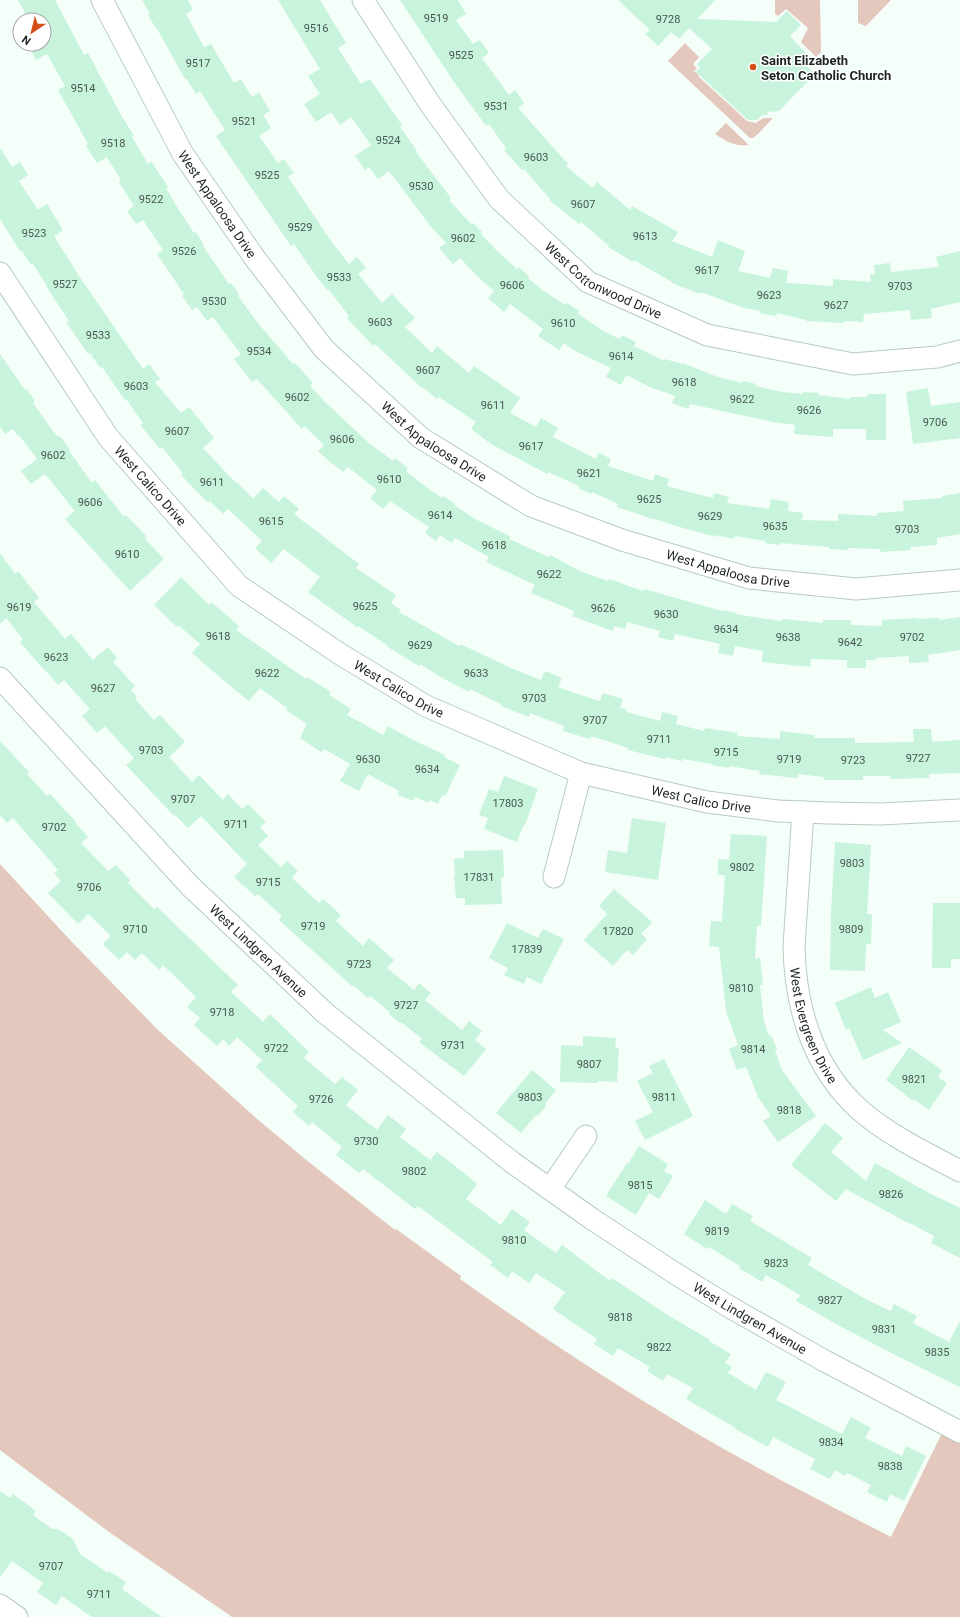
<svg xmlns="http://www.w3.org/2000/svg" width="960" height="1617" font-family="Roboto,sans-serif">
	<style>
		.green { fill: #e4c7bd }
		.building { fill: #c8f3dc }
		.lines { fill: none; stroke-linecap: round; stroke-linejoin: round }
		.minor-casing { stroke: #b8cbc0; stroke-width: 23 }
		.minor { stroke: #fff; stroke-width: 21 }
		.poi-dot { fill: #d44e19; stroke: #fff; stroke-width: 1.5 }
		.labels { text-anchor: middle; stroke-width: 3; stroke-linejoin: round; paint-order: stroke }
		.number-label { font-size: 11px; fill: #485850 }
		.poi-label { font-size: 13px; font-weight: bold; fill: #1d2521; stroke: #fff; text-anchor: start }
		.street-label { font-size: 13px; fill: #1d2521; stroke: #fff }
	</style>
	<rect width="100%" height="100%" fill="#f3fff8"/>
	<path class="green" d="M 775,0 L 820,0 L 821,52 L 816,57 L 801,42 L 808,28 L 786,9 L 778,16 L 775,14 Z
		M 858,0 L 891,0 L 866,26 L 858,23 Z
		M 685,43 L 699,57 L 693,64 L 697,69 L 694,71 L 699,75 L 698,76 L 747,121 L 756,123 L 763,118 L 773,118 L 759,133 L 753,138 L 750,138 L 668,61 Z
		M 726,123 L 749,145 C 735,147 726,141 715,134 Z
		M 0,864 L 70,940 L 158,1030 L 256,1118 L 305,1159 L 395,1230 L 396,1229 L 461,1276 L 460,1279 C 544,1339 632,1396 722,1448 C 777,1479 835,1508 891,1537 L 946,1425 L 960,1432 L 960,1617 L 232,1617 L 109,1532 L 0,1450 Z"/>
	<path class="building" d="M 18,0 L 55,0 L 84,55 L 88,53 L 121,115 L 134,136 L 132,137 L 148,164 L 151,161 L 168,187 L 166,188 L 179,210 L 194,233 L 196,232 L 204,245 L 203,246 L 229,284 L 231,283 L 239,294 L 238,296 L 257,322 L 293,364 L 295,363 L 313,383 L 310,386 L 326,403 L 369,443 L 393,461 L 395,458 L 408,468 L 406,471 L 426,487 L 442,498 L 443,496 L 455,504 L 454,505 L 475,519 L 511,537 L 509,539 L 549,557 L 550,555 L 582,572 L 608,581 L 609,579 L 643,591 L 644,589 L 722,611 L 722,610 L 736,613 L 736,614 L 759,618 L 782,621 L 783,619 L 823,623 L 823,620 L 851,620 L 851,625 L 882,626 L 882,620 L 917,618 L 918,619 L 939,618 L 939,620 L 960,617 L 960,650 L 928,655 L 929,662 L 909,663 L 909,656 L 876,658 L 876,660 L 866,660 L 866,668 L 847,668 L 847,660 L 811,659 L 810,667 L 762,662 L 763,651 L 735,646 L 733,656 L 718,653 L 720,644 L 675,634 L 673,641 L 658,637 L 660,631 L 627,622 L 625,629 L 615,626 L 613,631 L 572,616 L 574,611 L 531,593 L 535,585 L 486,562 L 489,557 L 455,538 L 452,543 L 440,535 L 436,541 L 425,533 L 429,527 L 390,501 L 383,509 L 370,498 L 377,490 L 348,467 L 343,472 L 333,464 L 332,464 L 318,451 L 324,445 L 304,426 L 302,429 L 257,379 L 252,382 L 234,359 L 241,354 L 213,317 L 207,321 L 197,307 L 192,310 L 182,296 L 184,294 L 157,254 L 163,250 L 143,220 L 136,224 L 127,211 L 134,206 L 119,182 L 121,180 L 107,157 L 97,163 L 86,146 L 88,144 L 58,90 L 65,86 L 47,54 L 36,60 L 28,44 L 44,44 L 44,20 L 29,20 Z
		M 142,0 L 188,0 L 193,10 L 186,14 L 204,47 L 211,44 L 234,83 L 241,79 L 252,97 L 259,92 L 270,111 L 263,115 L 271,128 L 259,136 L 278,163 L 284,159 L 294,173 L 288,177 L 331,241 L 349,264 L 357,257 L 366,268 L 358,274 L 382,303 L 392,294 L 415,318 L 405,327 L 432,353 L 437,346 L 469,373 L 474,366 L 520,398 L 510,413 L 536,427 L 541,418 L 558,428 L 553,437 L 596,459 L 599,453 L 611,459 L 608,466 L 653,481 L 655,474 L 669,479 L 667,486 L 681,490 L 713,498 L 714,493 L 729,497 L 727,503 L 769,509 L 771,499 L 789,502 L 788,511 L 803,513 L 802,520 L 838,521 L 838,514 L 877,516 L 877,513 L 904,511 L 903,501 L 942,498 L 942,496 L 960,493 L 960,534 L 937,538 L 937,545 L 910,547 L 911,550 L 880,552 L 880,549 L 848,548 L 848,550 L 830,549 L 829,547 L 780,543 L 780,545 L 765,543 L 765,541 L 735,536 L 734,539 L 716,535 L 716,537 L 683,528 L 652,518 L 652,519 L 617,507 L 618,504 L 592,492 L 591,494 L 578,488 L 579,486 L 548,472 L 547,474 L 491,444 L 471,429 L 476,422 L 439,397 L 437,399 L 423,387 L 422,388 L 375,344 L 373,346 L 347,318 L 349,316 L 329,290 L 328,291 L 319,280 L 294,244 L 291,246 L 216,136 L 225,130 L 200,91 L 196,94 L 186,78 L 185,79 L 156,27 L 155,27 L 148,15 L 150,14 Z
		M 278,0 L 320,0 L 346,43 L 338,48 L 361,84 L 370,79 L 402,125 L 400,127 L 417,151 L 416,152 L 451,198 L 449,200 L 471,224 L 473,223 L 482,232 L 481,234 L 498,252 L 517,269 L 519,267 L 529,276 L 528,278 L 541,289 L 565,305 L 567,303 L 579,311 L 577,313 L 603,331 L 620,339 L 622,335 L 636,342 L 634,346 L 664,361 L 665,359 L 682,364 L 682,363 L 718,377 L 742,383 L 743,381 L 756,384 L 756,386 L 782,392 L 803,394 L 803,392 L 819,393 L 818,395 L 850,399 L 850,397 L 867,397 L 868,394 L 886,394 L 886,440 L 866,440 L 866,429 L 833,429 L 833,437 L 794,434 L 795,425 L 773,422 L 690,404 L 688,409 L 672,403 L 675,396 L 650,387 L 626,375 L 621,385 L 606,377 L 611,368 L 575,351 L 564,343 L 559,350 L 538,336 L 543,329 L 510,304 L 504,312 L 488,298 L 494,291 L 477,276 L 460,258 L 453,264 L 439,248 L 446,243 L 431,227 L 389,171 L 378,179 L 369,167 L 365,170 L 355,156 L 371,145 L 351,117 L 340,125 L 331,112 L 316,122 L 304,104 L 320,94 L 308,76 L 320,69 Z
		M 400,0 L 458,0 L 466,14 L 456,20 L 473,44 L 480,40 L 489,53 L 482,58 L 509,95 L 515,90 L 524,103 L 518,108 L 568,164 L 566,166 L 592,188 L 597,182 L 630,210 L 632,206 L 678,232 L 672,241 L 712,257 L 718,240 L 745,251 L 738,271 L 770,278 L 773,268 L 788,271 L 786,283 L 833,286 L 833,279 L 871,282 L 870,274 L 875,274 L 874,265 L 890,263 L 891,272 L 939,267 L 936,257 L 960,251 L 960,302 L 931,309 L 932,318 L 911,320 L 910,310 L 864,314 L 863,322 L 844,321 L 844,323 L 806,321 L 806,320 L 777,313 L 776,316 L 760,313 L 760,311 L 744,308 L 701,292 L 700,294 L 672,283 L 672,282 L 634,260 L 633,262 L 608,247 L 609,246 L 581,222 L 579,224 L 549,200 L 550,199 L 524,169 L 522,170 L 504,150 L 506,148 L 489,124 L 486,126 L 454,82 Z
		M 618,0 L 715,0 L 697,19 L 776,22 L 787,11 L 801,25 L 790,36 L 812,60 L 805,65 L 815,74 L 779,111 L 767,112 L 768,115 L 762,115 L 757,120 L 748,120 L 696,72 L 700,68 L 697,64 L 712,49 L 689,28 L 679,39 L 671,32 L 658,46 L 645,34 L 650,30 Z
		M 0,148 L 12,167 L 20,162 L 28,175 L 19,181 L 38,210 L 47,204 L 63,230 L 54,236 L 77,273 L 143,369 L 149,364 L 160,379 L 155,382 L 181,413 L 189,407 L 214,438 L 203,448 L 236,483 L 237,482 L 253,499 L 263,488 L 279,502 L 284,496 L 299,509 L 294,514 L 359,564 L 356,568 L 396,595 L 391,603 L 401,610 L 399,612 L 459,646 L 460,644 L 513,669 L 541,680 L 545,671 L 562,678 L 558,687 L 575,693 L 600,701 L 603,693 L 623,699 L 620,708 L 626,709 L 626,712 L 660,721 L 662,712 L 678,716 L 676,724 L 704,731 L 705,728 L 738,733 L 737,736 L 780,739 L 780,731 L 814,735 L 814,738 L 855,738 L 855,743 L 914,742 L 913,729 L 931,729 L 932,742 L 960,740 L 960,773 L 929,774 L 929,778 L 890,779 L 890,776 L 863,776 L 863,780 L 824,780 L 824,777 L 798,774 L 797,778 L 759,774 L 760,771 L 729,766 L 729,768 L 712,765 L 712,764 L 683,759 L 682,761 L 665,757 L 665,759 L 628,750 L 628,748 L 591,736 L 590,739 L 563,731 L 564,726 L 530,713 L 529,717 L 501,706 L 501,704 L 470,689 L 469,692 L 444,679 L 420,664 L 419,666 L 386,646 L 387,645 L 358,626 L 357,627 L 308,592 L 320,577 L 284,549 L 271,563 L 255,548 L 262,541 L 228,509 L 223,514 L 210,501 L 208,503 L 181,475 L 183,473 L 162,447 L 160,449 L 140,425 L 143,423 L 126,399 L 125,400 L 102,367 L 100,368 L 90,353 L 88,354 L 66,322 L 69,321 L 46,286 L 47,286 L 33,264 L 31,265 L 21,250 L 20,251 L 0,219 Z
		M 0,354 L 25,390 L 27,389 L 35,401 L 33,403 L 50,427 L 58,437 L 60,436 L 70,450 L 69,451 L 92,483 L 95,480 L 124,517 L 126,515 L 147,537 L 145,539 L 164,559 L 130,591 L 65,519 L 75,511 L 45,474 L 31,484 L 21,471 L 37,459 L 19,435 L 18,436 L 13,429 L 5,434 L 0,427 Z
		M 928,388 L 931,406 L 960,402 L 960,438 L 913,444 L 906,392 Z
		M 0,553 L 15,574 L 18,571 L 39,598 L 34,602 L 65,639 L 71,634 L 93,660 L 108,647 L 117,658 L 113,662 L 135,686 L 131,690 L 137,697 L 135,699 L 154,720 L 160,715 L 185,742 L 169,757 L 192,782 L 199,775 L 223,800 L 228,794 L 242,809 L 248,804 L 266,822 L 260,827 L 268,836 L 258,845 L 281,867 L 287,861 L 298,871 L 292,878 L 319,903 L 323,899 L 341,915 L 336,921 L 363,946 L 369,938 L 394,960 L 387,968 L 414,990 L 419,983 L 431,993 L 425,1000 L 462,1030 L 469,1021 L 482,1031 L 475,1040 L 486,1049 L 464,1076 L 419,1042 L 422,1039 L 401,1022 L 400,1023 L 389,1014 L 390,1012 L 370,996 L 368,998 L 354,986 L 353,987 L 279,920 L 282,916 L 258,894 L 255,896 L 234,877 L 247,864 L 201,816 L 188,828 L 175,815 L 174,816 L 126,765 L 134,758 L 105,726 L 97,733 L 82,716 L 90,709 L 64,680 L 58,685 L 46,671 L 45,671 L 20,642 L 23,639 L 6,618 L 0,624 Z
		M 181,577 L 209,605 L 211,602 L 239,626 L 236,630 L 306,679 L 307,677 L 331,692 L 329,695 L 351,709 L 347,715 L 383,735 L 388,726 L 411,739 L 445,755 L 444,757 L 460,765 L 445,796 L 442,795 L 438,804 L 430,800 L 429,803 L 415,797 L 413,801 L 398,795 L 399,791 L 368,774 L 359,791 L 340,781 L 350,764 L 324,749 L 321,752 L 300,738 L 307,724 L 286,710 L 287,708 L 260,688 L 249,701 L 235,690 L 192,653 L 200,644 L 178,625 L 177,627 L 154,605 Z
		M 0,741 L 29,772 L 27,774 L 47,796 L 50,794 L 76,822 L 75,823 L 88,837 L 81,843 L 108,871 L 116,865 L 130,880 L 128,883 L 154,909 L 157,907 L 238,985 L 231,992 L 263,1022 L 270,1014 L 309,1052 L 304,1058 L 335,1084 L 342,1077 L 358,1090 L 346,1105 L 377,1130 L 388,1115 L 406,1129 L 400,1137 L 430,1160 L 437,1152 L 454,1165 L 477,1184 L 466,1199 L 501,1225 L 512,1209 L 530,1222 L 524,1230 L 556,1253 L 562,1245 L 610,1281 L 612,1278 L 666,1314 L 710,1340 L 709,1341 L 731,1354 L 725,1363 L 732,1367 L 728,1373 L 756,1390 L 766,1372 L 786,1382 L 776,1400 L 811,1418 L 842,1434 L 851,1417 L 871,1428 L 865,1438 L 902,1456 L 906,1446 L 926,1456 L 904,1501 L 890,1494 L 887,1502 L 867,1492 L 871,1485 L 847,1473 L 845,1476 L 835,1470 L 830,1479 L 810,1469 L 815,1459 L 773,1437 L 768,1447 L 735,1429 L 736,1428 L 686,1399 L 693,1388 L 667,1374 L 663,1381 L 647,1371 L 650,1367 L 618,1348 L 613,1356 L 594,1344 L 597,1339 L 553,1309 L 565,1292 L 536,1273 L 529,1283 L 512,1271 L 508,1278 L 490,1265 L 493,1262 L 418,1206 L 415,1209 L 363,1169 L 359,1173 L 336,1155 L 342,1147 L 312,1122 L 309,1126 L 293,1112 L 298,1106 L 256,1067 L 262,1060 L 237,1037 L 229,1046 L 223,1039 L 217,1046 L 194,1025 L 200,1018 L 187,1007 L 196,997 L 163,965 L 159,970 L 142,953 L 135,960 L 127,952 L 119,960 L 103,944 L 111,936 L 88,914 L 78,924 L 48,893 L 61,881 L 54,873 L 58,870 L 13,818 L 7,823 L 0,815 Z
		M 504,776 L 538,789 L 525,825 L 524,824 L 517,842 L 484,829 L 488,818 L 479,815 L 489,789 L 498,792 Z
		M 632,818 L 666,823 L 658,880 L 605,872 L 608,850 L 627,853 Z
		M 731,834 L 767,836 L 761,926 L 757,926 L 755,959 L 760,958 L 763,985 L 760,985 L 764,1021 L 769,1036 L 771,1035 L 777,1049 L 775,1050 L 782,1070 L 816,1116 L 778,1142 L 763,1121 L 771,1116 L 758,1097 L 746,1067 L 737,1070 L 729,1049 L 738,1045 L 726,1011 L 719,947 L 709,946 L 711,921 L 722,922 L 725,875 L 718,875 L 718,859 L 729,860 Z
		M 835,842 L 871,845 L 867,914 L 872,914 L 871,944 L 866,944 L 865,971 L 830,970 L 831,913 Z
		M 503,850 L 504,878 L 501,878 L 502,904 L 465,905 L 465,898 L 456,898 L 454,876 L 455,876 L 454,859 L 464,858 L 464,851 Z
		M 614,889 L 652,922 L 641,934 L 647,939 L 633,955 L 627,950 L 613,966 L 584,940 L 607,914 L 599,906 Z
		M 933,903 L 960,903 L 960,959 L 951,959 L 951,968 L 932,968 Z
		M 507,923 L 538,938 L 543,929 L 564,939 L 541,984 L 527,977 L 524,984 L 504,975 L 508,968 L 489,958 Z
		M 871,987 L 875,998 L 888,992 L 901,1022 L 883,1030 L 902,1043 L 863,1060 L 849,1028 L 846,1030 L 835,1003 Z
		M 583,1036 L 616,1038 L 615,1047 L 619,1048 L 617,1082 L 598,1081 L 598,1083 L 560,1082 L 561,1045 L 583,1046 Z
		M 909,1047 L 942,1070 L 938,1077 L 947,1083 L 929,1110 L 914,1099 L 913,1101 L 886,1080 Z
		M 664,1059 L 693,1116 L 645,1140 L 635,1121 L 653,1112 L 637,1081 L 653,1073 L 649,1066 Z
		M 532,1070 L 556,1090 L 545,1104 L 546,1106 L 538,1116 L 536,1115 L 521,1133 L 496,1113 Z
		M 825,1123 L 843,1138 L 831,1152 L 866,1181 L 875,1163 L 929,1193 L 960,1208 L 960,1258 L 931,1243 L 934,1236 L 908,1222 L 908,1223 L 846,1189 L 836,1201 L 791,1165 Z
		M 639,1146 L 668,1164 L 664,1171 L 673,1176 L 659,1199 L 649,1193 L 636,1215 L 606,1196 L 627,1163 L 628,1164 Z
		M 705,1200 L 726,1214 L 732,1204 L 753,1216 L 750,1221 L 812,1258 L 808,1265 L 867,1300 L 891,1311 L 894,1304 L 917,1316 L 913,1323 L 949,1342 L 960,1321 L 960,1387 L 897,1356 L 836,1324 L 796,1301 L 800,1295 L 766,1275 L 762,1282 L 739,1268 L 740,1266 L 709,1247 L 707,1249 L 684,1234 Z
		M 0,1491 L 10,1498 L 13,1494 L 36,1511 L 33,1515 L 52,1529 L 58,1529 L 73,1539 L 80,1554 L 108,1573 L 109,1571 L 126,1582 L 122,1589 L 162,1617 L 92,1617 L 62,1596 L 56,1605 L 37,1592 L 43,1583 L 12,1561 L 0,1577 Z"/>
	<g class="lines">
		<defs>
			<g id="minor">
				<path id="s1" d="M 102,0 L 183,154 L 254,257 L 324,349 L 421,438 L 531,506 L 622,540 L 749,578 L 856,589 L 960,580"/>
				<path id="s2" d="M 363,0 L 430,104 L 499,199 L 588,282 L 707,335 L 853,364 L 937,357 L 960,351"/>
				<path id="s3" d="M 0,273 L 108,437 L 239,586 L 340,654 L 426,706 L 581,773 L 707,802 L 778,811 L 829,813 L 880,814 L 960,810"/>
				<path id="s4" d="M 0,678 L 190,886 L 325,1013 L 513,1163 L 592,1219 L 673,1272 L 728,1306 L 823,1360 L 960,1432"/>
				<path id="s5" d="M 803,812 L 794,946 C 795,1007 813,1069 861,1111 C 890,1136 926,1153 960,1171"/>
				<path d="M 554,877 L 581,773"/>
				<path d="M 550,1189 L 586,1136"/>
				<path d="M 0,1605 L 17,1617"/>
			</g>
		</defs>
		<use href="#minor" class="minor-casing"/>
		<use href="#minor" class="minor"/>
	</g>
	<circle class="poi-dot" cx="753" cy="67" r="4"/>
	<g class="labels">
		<g class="number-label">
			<text x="436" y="22">9519</text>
			<text x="668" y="23">9728</text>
			<text x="316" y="32">9516</text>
			<text x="461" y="59">9525</text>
			<text x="198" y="67">9517</text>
			<text x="83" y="92">9514</text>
			<text x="496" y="110">9531</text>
			<text x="244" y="125">9521</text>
			<text x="388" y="144">9524</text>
			<text x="113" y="147">9518</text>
			<text x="536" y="161">9603</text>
			<text x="267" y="179">9525</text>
			<text x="421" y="190">9530</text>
			<text x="151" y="203">9522</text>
			<text x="583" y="208">9607</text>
			<text x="300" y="231">9529</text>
			<text x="34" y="237">9523</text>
			<text x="645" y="240">9613</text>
			<text x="463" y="242">9602</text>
			<text x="184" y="255">9526</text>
			<text x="707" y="274">9617</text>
			<text x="339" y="281">9533</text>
			<text x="65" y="288">9527</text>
			<text x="512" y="289">9606</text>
			<text x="900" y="290">9703</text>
			<text x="769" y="299">9623</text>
			<text x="214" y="305">9530</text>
			<text x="836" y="309">9627</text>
			<text x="380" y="326">9603</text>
			<text x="563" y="327">9610</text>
			<text x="98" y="339">9533</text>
			<text x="259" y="355">9534</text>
			<text x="621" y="360">9614</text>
			<text x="428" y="374">9607</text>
			<text x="684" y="386">9618</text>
			<text x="136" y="390">9603</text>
			<text x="297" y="401">9602</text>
			<text x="742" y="403">9622</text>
			<text x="493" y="409">9611</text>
			<text x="809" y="414">9626</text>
			<text x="935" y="426">9706</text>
			<text x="177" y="435">9607</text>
			<text x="342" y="443">9606</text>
			<text x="531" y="450">9617</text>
			<text x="53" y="459">9602</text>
			<text x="589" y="477">9621</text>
			<text x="389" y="483">9610</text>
			<text x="212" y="486">9611</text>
			<text x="649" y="503">9625</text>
			<text x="90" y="506">9606</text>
			<text x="440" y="519">9614</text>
			<text x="710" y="520">9629</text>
			<text x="271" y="525">9615</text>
			<text x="775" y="530">9635</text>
			<text x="907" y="533">9703</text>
			<text x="494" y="549">9618</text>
			<text x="127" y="558">9610</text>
			<text x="549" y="578">9622</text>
			<text x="365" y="610">9625</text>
			<text x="19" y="611">9619</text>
			<text x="603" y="612">9626</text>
			<text x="666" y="618">9630</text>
			<text x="726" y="633">9634</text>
			<text x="218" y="640">9618</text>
			<text x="788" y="641">9638</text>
			<text x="912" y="641">9702</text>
			<text x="850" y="646">9642</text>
			<text x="420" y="649">9629</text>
			<text x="56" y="661">9623</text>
			<text x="267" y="677">9622</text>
			<text x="476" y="677">9633</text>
			<text x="103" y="692">9627</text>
			<text x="534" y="702">9703</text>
			<text x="595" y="724">9707</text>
			<text x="659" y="743">9711</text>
			<text x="151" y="754">9703</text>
			<text x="726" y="756">9715</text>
			<text x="918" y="762">9727</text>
			<text x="368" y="763">9630</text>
			<text x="789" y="763">9719</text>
			<text x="853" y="764">9723</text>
			<text x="427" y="773">9634</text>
			<text x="183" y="803">9707</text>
			<text x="508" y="807">17803</text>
			<text x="236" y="828">9711</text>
			<text x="54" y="831">9702</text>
			<text x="852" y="867">9803</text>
			<text x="742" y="871">9802</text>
			<text x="479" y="881">17831</text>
			<text x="268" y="886">9715</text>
			<text x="89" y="891">9706</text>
			<text x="313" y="930">9719</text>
			<text x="135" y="933">9710</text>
			<text x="851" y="933">9809</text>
			<text x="618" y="935">17820</text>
			<text x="527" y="953">17839</text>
			<text x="359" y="968">9723</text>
			<text x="741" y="992">9810</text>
			<text x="406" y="1009">9727</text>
			<text x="222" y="1016">9718</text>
			<text x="453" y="1049">9731</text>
			<text x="276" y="1052">9722</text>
			<text x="753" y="1053">9814</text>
			<text x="589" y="1068">9807</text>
			<text x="914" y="1083">9821</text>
			<text x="530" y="1101">9803</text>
			<text x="664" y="1101">9811</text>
			<text x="321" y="1103">9726</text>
			<text x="789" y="1114">9818</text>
			<text x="366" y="1145">9730</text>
			<text x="414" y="1175">9802</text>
			<text x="640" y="1189">9815</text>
			<text x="891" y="1198">9826</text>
			<text x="717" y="1235">9819</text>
			<text x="514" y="1244">9810</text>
			<text x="776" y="1267">9823</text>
			<text x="830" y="1304">9827</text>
			<text x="620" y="1321">9818</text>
			<text x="884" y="1333">9831</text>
			<text x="659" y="1351">9822</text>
			<text x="937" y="1356">9835</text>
			<text x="831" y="1446">9834</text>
			<text x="890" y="1470">9838</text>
			<text x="51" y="1570">9707</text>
			<text x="99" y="1598">9711</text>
		</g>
		<g class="poi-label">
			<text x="761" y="65">Saint Elizabeth<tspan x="761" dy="15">Seton Catholic Church</tspan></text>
		</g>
		<g class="street-label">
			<text dy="5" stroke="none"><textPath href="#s1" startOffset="235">West Appaloosa Drive</textPath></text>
			<text dy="5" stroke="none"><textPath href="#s2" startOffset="375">West Cottonwood Drive</textPath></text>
			<text dy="5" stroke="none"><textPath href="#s1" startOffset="559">West Appaloosa Drive</textPath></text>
			<text dy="5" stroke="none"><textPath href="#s3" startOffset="261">West Calico Drive</textPath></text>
			<text dy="5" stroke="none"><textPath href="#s1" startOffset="883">West Appaloosa Drive</textPath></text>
			<text dy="5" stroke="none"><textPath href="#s3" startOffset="585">West Calico Drive</textPath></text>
			<text dy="5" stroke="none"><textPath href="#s3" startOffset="909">West Calico Drive</textPath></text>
			<text dy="5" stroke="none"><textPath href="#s4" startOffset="376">West Lindgren Avenue</textPath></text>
			<text dy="5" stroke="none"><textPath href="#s5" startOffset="217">West Evergreen Drive</textPath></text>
			<text dy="5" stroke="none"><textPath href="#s4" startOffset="991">West Lindgren Avenue</textPath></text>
		</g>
	</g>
	<g transform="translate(32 32) rotate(215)"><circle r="19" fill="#ffffff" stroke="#a5a8a6"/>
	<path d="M0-3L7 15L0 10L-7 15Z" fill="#d44e19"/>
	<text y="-6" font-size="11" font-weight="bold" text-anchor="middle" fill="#1d2521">N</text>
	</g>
</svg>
